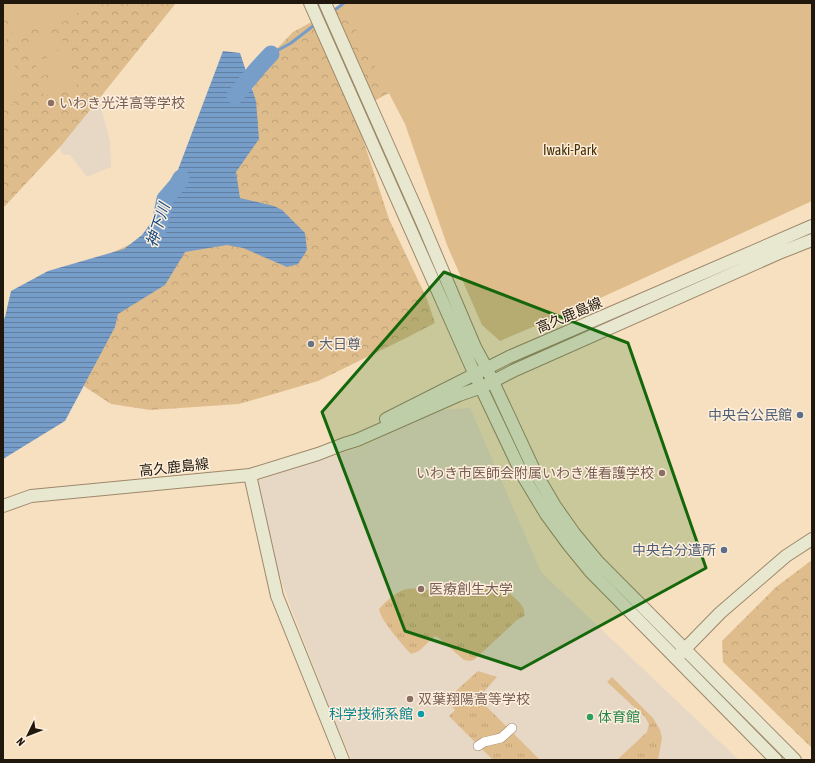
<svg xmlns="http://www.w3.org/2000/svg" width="815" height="763" font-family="'Asap Condensed','Noto Sans JP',sans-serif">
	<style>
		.education { fill: #e7d7c5 }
		.grass { fill: url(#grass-tufts) }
		.forest { fill: url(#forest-crowns) }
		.park { fill: #dfbc8b }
		.water { fill: url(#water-rules) }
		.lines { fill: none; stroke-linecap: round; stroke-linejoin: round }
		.stream { stroke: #779dc9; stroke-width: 3 }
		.river { stroke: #779dc9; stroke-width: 17 }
		.street-casing { stroke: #9d886a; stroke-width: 10 }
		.secondary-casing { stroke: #9d886a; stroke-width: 14 }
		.street { stroke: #fff; stroke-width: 9 }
		.secondary { stroke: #e8e8d1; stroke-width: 12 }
		.marked { fill: #14670a; fill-opacity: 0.2; stroke: #14670a; stroke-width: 3; stroke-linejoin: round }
		.education-dot { fill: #8d6e63; stroke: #fdefdc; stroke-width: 1.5 }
		.worship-dot { fill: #6b7280; stroke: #fdefdc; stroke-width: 1.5 }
		.service-dot { fill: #5c6f8a; stroke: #fdefdc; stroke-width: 1.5 }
		.culture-dot { fill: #0f9aa8; stroke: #fdefdc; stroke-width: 1.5 }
		.leisure-dot { fill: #2e9e5b; stroke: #fdefdc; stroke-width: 1.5 }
		.labels { text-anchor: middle; stroke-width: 3; stroke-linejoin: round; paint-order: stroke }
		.education-label { font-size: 14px; fill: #785e54; stroke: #fdefdc; text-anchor: start }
		.park-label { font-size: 14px; fill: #472f05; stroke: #fdefdc }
		.street-label { font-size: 14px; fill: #20180c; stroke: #fdefdc }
		.worship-label { font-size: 14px; fill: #5b616d; stroke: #fdefdc; text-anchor: start }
		.service-label { font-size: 14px; fill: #4e5e75; stroke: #fdefdc; text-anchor: end }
		.culture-label { font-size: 14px; fill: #0d838f; stroke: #fdefdc; text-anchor: end }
		.leisure-label { font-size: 14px; fill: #27864d; stroke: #fdefdc; text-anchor: start }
		.water-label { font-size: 15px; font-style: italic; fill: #144b82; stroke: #fdefdc }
	</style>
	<defs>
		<pattern id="grass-tufts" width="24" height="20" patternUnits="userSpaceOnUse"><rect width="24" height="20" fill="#dfbc8b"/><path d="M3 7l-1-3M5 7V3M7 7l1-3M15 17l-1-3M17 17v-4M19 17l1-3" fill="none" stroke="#bfa177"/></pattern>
		<pattern id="forest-crowns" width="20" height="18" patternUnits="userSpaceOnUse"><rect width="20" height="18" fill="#dfbc8b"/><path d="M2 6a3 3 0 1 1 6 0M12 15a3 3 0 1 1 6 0" fill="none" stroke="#bfa177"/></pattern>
		<pattern id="water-rules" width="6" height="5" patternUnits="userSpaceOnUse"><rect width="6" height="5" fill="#779dc9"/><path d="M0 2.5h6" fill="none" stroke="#617fa2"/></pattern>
	</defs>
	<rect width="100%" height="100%" fill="#f7e0c0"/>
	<path class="education" d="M 3,3 L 96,89 L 110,141 L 111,167 L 87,177 L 70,155 L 62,154 Z
		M 470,408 L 541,572 L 739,760 L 352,760 L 335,722 L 290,605 L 277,568 L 258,480 L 361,447 L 440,410 Z"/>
	<path class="grass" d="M 487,585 C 491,585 494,584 497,586 C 506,590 528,605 524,616 L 517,620 L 475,659 L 471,661 L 464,660 L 439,638 L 435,636 L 419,651 L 411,654 C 402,644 381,621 379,609 C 395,592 403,585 428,590 C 437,591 446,595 455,595 C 471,595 475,587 487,585 Z
		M 478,671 L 497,677 L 478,698 L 540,760 L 493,760 L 449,716 L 455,710 L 446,700 Z
		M 612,677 L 653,718 L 660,730 L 662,738 L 658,760 L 617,760 L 647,732 L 649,724 L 645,717 L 607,682 Z"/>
	<path class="forest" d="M 3,3 L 176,3 L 61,146 L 3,208 Z
		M 347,3 L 812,3 L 393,91 L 359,109 L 358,124 L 389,219 L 427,299 L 435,323 L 406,338 L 318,381 L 239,404 L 150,410 L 111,404 L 76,381 L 95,261 L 166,227 L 249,97 L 265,61 L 293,32 Z
		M 812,560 L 812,748 L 723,662 L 722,641 L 776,587 Z"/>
	<path class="park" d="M 4,3 L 93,3 L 63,22 L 13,35 Z
		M 342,3 L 812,3 L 812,201 L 596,300 L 500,341 L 482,325 L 447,245 L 405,124 Z
		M 3,29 L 22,90 L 13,104 L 3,107 Z
		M 60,33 L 65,48 L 33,57 L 29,43 Z
		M 66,52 L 71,67 L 39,77 L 35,61 Z
		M 73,71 L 77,86 L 44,96 L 39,81 Z"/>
	<path class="water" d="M 223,51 L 240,53 L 256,101 L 259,139 L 236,172 L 240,198 L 274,206 L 282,210 L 305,233 L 307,250 L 298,264 L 287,267 L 243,248 L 227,245 L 185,252 L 165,285 L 118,314 L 115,327 L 65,421 L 3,459 L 3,321 L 5,317 L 11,291 L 48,271 L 124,249 L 142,235 L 165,204 Z"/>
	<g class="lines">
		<path class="stream" d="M 332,12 L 344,3
			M 271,54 L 291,43 L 317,23"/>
		<path class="river" d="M 235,96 L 258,68 L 271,54
			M 159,228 L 165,199 L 177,185 L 181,178"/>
		<defs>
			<path id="street" d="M 478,746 L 484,742 L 501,738 L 512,728"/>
			<path id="secondary" d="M 310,3 L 475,375 L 523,476 L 546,514 L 568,544 L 590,571 L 776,760
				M 325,3 L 422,222 L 475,347 L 487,369 L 535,472 L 555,506 L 574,533 L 598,562 L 795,760
				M 386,419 L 509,357 L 812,226
				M 250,475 L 277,596 L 343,760
				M 3,506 L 31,496 L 250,475 L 318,454 L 344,444 L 357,440 L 459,395 L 482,387 L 515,370 L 779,253 L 812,240
				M 679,655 L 720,613 L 786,556 L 812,539"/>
		</defs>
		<use href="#street" class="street-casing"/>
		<use href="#secondary" class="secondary-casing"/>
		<use href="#street" class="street"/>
		<use href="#secondary" class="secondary"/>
	</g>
	<path class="marked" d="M 444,272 L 628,343 L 706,568 L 521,669 L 405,631 L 322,412 Z"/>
	<g class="education-dot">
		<circle cx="51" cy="103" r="4"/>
		<circle cx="662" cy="473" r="4"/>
		<circle cx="421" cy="589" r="4"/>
		<circle cx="410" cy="699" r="4"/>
	</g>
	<circle class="worship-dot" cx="311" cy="344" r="4"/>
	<g class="service-dot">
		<circle cx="800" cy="415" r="4"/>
		<circle cx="724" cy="550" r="4"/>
	</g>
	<circle class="culture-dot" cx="421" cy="714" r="4"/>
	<circle class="leisure-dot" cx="590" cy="717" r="4"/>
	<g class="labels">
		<g class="education-label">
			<text x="59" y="108">いわき光洋高等学校</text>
			<text x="654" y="478" text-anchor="end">いわき市医師会附属いわき准看護学校</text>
			<text x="429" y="594">医療創生大学</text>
			<text x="418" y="704">双葉翔陽高等学校</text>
		</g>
		<g class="park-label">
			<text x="570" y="155">Iwaki-Park</text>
		</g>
		<g class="street-label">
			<text transform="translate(569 315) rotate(-23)" y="5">高久鹿島線</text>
			<text transform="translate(174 467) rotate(-6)" y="5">高久鹿島線</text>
		</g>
		<g class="worship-label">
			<text x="319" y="349">大日尊</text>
		</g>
		<g class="service-label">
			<text x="792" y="420">中央台公民館</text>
			<text x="716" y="555">中央台分遣所</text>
		</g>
		<g class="culture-label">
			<text x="413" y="719">科学技術系館</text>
		</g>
		<g class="leisure-label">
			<text x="598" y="722">体育館</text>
		</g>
		<g class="water-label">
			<text transform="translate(158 225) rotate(-72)" y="5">神下川</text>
		</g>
	</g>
	<rect width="815" height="763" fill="none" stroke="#20180c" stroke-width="8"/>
	<g transform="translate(28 735) rotate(227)" stroke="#fdefdc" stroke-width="3" paint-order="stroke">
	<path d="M0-3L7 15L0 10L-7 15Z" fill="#20180c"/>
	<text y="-6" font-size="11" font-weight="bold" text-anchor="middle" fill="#20180c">N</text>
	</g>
</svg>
